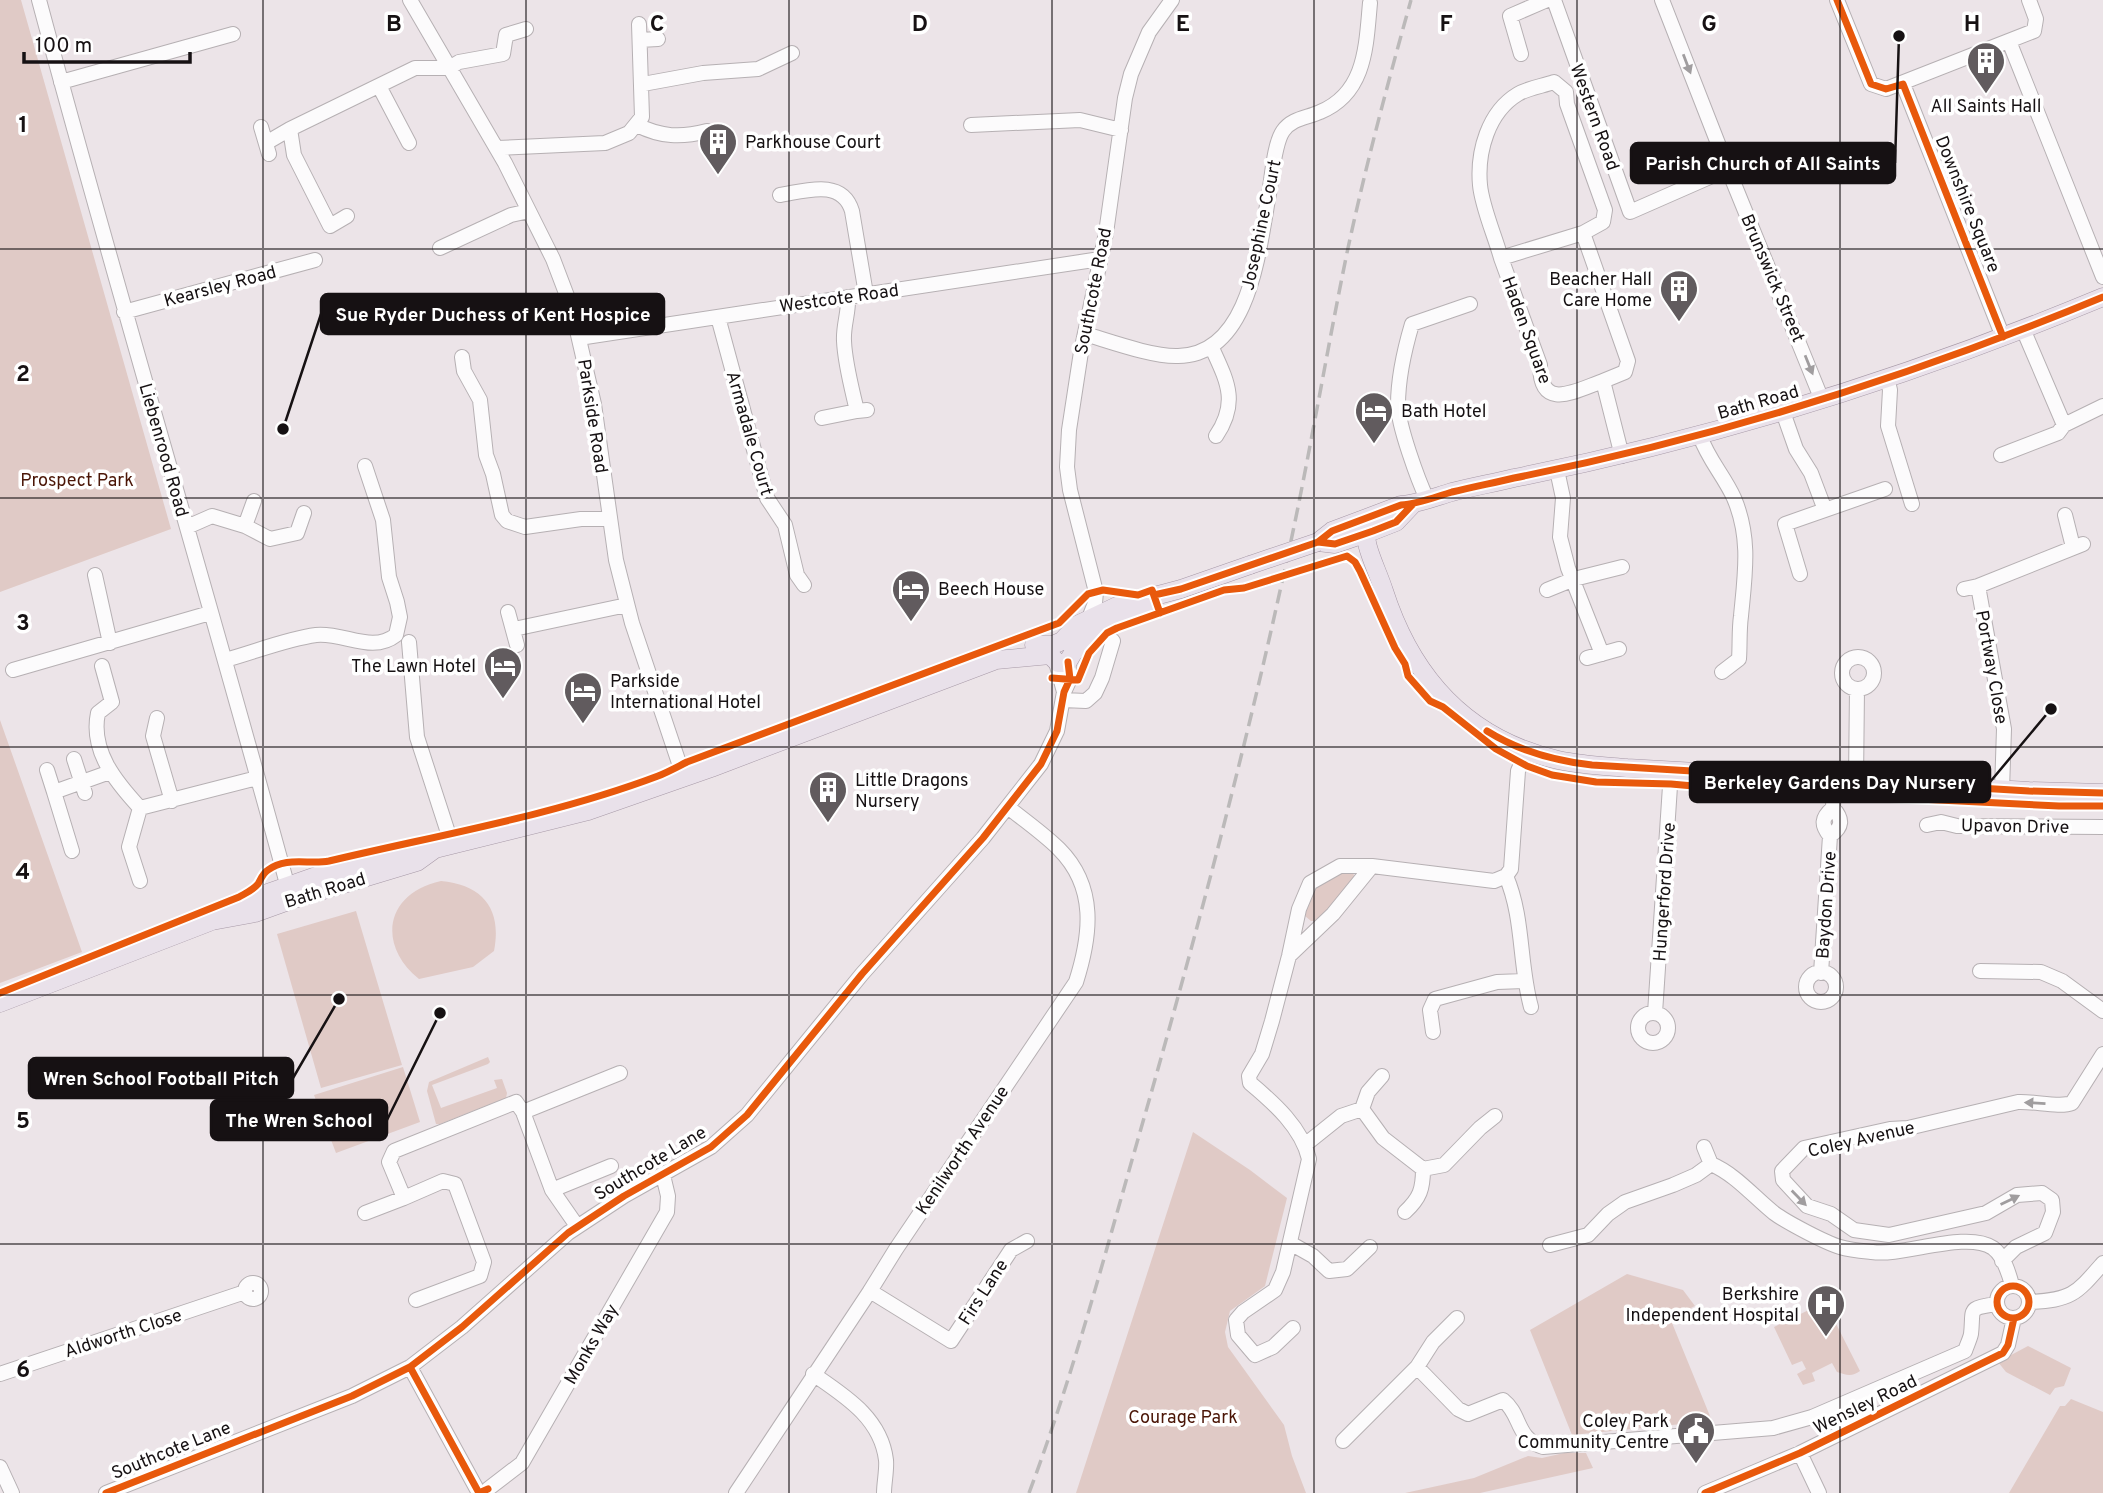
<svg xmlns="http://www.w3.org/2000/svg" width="2103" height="1493" font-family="Overpass,sans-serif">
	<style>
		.green { fill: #e0cac6 }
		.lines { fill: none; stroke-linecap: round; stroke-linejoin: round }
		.minor-casing { stroke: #b6b0b3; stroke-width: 16 }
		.major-casing { stroke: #a799a7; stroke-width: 19 }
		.minor { stroke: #fcfbfc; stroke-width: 14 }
		.major { stroke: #e9e1ea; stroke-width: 18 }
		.rail { stroke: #bbb9b9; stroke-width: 3.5; stroke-dasharray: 14 7; stroke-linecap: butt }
		.major-bridge-casing { stroke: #a799a7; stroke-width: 19; stroke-linecap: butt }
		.major-bridge { stroke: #e9e1ea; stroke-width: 18 }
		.cycleway-casing { stroke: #fff; stroke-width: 11 }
		.cycleway { stroke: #e8590c; stroke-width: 7 }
		.oneway { fill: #a09d9f }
		.grid { fill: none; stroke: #161113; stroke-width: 2; stroke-opacity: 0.55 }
		.labels { text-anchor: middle; stroke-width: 7; stroke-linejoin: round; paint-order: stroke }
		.poi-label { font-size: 18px; fill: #161113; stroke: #fff; text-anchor: start }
		.street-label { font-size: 18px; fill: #161113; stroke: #fff }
		.park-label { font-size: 18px; fill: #4b1607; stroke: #fff }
		.grid-label { font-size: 23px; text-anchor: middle; font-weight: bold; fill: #161113; stroke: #fff; stroke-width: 7; stroke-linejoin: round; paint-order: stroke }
		.leader { fill: none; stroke: #161113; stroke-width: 2.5 }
		.callout-dot { fill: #161113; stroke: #fff; stroke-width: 2.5 }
		.callout { fill: #161113; stroke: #161113; stroke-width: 2.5 }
		.callout-label { font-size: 19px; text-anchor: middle; font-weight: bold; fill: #fff }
	</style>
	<rect width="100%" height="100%" fill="#ece4e8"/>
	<path class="green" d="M 0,0 L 21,0 L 171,529 L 0,592 Z
		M 0,720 L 82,952 L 0,983 Z
		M 1353,871 L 1355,881 L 1319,921 L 1311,921 L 1305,916 C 1312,882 1318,875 1353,871 Z
		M 441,881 C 484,885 502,910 494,951 L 473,967 L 419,979 C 376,944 386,893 441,881 Z
		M 356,911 L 402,1065 L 321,1088 L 277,934 Z
		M 488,1057 L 490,1062 L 488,1064 L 432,1085 L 441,1108 L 497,1088 L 494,1080 L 502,1079 L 507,1093 L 506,1098 L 440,1124 L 436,1124 L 427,1091 L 429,1082 Z
		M 403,1067 L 420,1122 L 336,1153 L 314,1095 Z
		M 1193,1132 L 1250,1170 L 1287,1198 L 1265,1286 L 1230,1311 L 1225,1332 L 1228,1347 L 1284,1425 L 1292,1456 L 1306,1493 L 1076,1493 Z
		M 1627,1274 L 1683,1290 L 1695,1306 L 1670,1318 L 1712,1421 L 1572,1435 L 1530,1330 Z
		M 1825,1302 L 1860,1371 C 1852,1377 1846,1375 1837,1372 L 1832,1363 L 1812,1373 L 1815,1381 L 1803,1385 L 1797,1374 L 1806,1369 L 1802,1361 L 1792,1365 L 1774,1327 Z
		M 2028,1346 L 2071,1368 L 2064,1386 L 2055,1388 L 2050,1395 L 2006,1372 L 1998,1362 Z
		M 2071,1399 L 2103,1412 L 2103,1493 L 2009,1493 L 2060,1406 L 2065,1406 Z
		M 1564,1453 L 1586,1453 L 1593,1468 L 1480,1493 L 1405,1493 L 1474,1478 L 1528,1456 L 1542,1458 Z"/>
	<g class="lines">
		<defs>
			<path id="minor" d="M 39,0 C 119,299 209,596 290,895
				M 410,0 L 505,163 L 553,259 L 572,309 L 594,404 L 616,560 L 632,623 L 680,766 L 682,778
				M 1554,0 L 1630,212 L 1728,169
				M 1662,0 L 1728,169 L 1822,400
				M 1837,0 L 1871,84 L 1886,89 L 2034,31 L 2036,19 L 2029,0
				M 640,40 L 658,39
				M 2009,41 L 2103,277
				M 1521,54 L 1510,16 L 1547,0
				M 61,82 L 233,34
				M 643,84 L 703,73 L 758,69 L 792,53
				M 1903,84 L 2003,337
				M 379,86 L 409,143
				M 637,125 C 661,137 681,138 707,131
				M 971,125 L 1080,120 L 1121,130
				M 261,127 L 269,154
				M 290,129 L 294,155 L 330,226 L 347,216
				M 266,143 L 290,129 L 415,68 L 449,68 L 459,62 L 503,54 L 506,35 L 526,29
				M 497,148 L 605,143 L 629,133 L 642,117 L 639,24
				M 780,195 C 805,191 842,178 852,211 L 866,294
				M 440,248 L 511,215 L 529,211
				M 1501,258 C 1495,236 1482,207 1480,185 C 1477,152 1488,112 1518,94 C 1528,88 1543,86 1554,82 L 1566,92 L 1567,104 L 1605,210 L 1603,222 L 1583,233
				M 848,297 C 849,312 843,326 844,341 C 845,364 852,389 857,411 L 867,410
				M 124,312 L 315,260
				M 718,317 L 767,498 L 785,525 L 797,575 L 804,585
				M 2023,329 L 2064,425
				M 1085,334 C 1109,341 1153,357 1178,356 C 1251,355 1259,247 1269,194 C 1272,177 1274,144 1283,131 C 1292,118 1307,118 1320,112 C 1366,93 1366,46 1370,3
				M 579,338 L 1100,259
				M 1212,348 C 1227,381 1239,402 1216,436
				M 462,357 L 464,371 L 480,400 L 486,455 L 493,474 L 502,515 L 507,521 L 525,527 L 581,519 L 608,519
				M 1887,378 L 1890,390 L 1888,426 L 1912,504
				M 1603,381 L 1625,372 L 1628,361 L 1583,233 L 1501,258 L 1540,365 C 1540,412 1575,391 1603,381 L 1622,456
				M 1783,412 L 1796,449 L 1811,473 L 1825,510
				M 822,418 L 857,411
				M 1700,436 C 1708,459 1724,476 1734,498 C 1751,538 1745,574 1741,616 C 1739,630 1740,645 1739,659 L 1722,672
				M 2001,455 L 2058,433 L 2064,425 L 2103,406
				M 1557,470 L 1563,498 L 1560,537 L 1568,568 L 1602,654
				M 1427,499 C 1418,480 1398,425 1398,405 C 1398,378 1404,351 1412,324 L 1470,304
				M 2065,515 L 2073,547
				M 245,526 L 254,501
				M 187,527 L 212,516 L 245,526 L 270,539 L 297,533 L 304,513
				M 1800,574 L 1785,524 L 1885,489
				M 95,575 L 110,643
				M 1978,586 L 2004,729 L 2002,790
				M 1964,589 L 1978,586 L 2083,544
				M 1547,590 L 1574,579 L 1622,567
				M 508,612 L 517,645
				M 1089,618 L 1095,603 L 1096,592 L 1070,490 L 1067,467 L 1069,430 L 1081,352 L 1106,233 L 1125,98 L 1131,74 L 1149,32 L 1172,0
				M 514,629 L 627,605
				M 409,642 L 417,737 L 452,845
				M1842 673a16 16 0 1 1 32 0a16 16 0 1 1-32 0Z
				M 1587,658 L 1619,649
				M 225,660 C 255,652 286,639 316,635 C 344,632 372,654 396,635 L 400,617 L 397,602 L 389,577 L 383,520 L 365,466
				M 1056,662 L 1064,692
				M 102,666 L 112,702 L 98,713 C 90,751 116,782 140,808 L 257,778
				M 13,670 L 210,613
				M 1063,700 L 1086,701 L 1095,693 L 1102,678 L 1113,641
				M 157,718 L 153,736 L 172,801
				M 1527,750 L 1518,771 L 1511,869 L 1506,876 C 1524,918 1519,964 1531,1007
				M 74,759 L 85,793
				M 47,770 L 54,792
				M 1856,781 L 1857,689
				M 140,808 L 129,847 L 140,881
				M 1927,825 L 1941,822 L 1957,826 L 2103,827
				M 1830,836 C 1843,827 1843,819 1833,808
				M 72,851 L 54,792 L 110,772
				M 1289,956 L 1333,914 L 1372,866
				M 1980,971 L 2041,972 L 2062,981 L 2103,1011
				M1806 987a15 15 0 1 1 30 0a15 15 0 1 1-30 0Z
				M 1821,973 L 1830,836 C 1821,825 1821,818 1833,808 L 1834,780
				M1638 1028a15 15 0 1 1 30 0a15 15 0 1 1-30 0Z
				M 1655,1013 L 1671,771
				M 1433,1032 L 1430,1010 L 1435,999 L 1497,982 L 1524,981
				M 1362,1109 L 1368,1092 L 1382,1076
				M 523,1112 L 620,1073
				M 1306,1144 L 1341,1116 L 1362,1109 L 1383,1138 L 1423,1169 L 1444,1165 L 1480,1128 L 1495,1116
				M 1704,1147 L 1711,1164
				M 552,1190 L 611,1166
				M 1405,1212 C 1420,1198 1423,1189 1423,1169
				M 365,1213 L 404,1198
				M 1290,1243 L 1313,1256 L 1329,1271 L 1347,1269 L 1370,1247
				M 1550,1245 L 1588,1235 L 1608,1214 L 1625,1202 L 1673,1185 L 1696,1175 L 1711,1164 C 1735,1174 1754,1197 1774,1213 C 1786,1222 1826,1243 1840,1247 C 1850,1250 1862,1251 1872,1252 C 1903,1257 1966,1230 1993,1248 C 2004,1256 2009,1274 2012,1285
				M 2002,1261 L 2016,1247 L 2045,1233 L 2053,1212 L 2052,1200 L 2042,1193 L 2017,1195 L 1986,1213 L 1889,1235 L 1854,1230 L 1831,1214 L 1807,1206 L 1783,1180 L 1782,1171 L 1804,1148 L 1890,1129 L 1908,1128 L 2018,1102 C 2034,1101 2060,1108 2072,1103 L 2103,1054
				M245 1291a8 8 0 1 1 16 0a8 8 0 1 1-16 0Z
				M1997 1302a16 16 0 1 1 32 0a16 16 0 1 1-32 0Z
				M 870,1291 L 951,1341 L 1011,1250 L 1027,1241
				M 416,1300 L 480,1276 L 484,1262 L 455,1184 L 443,1181 L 404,1198 L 389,1162 L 394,1151 L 516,1102 L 523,1112 L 552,1190 L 577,1226
				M 2030,1302 C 2072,1300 2076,1294 2103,1263
				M 1293,1328 L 1273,1347 L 1255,1355 L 1238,1335 L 1236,1320 L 1243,1312 L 1275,1290 L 1283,1272 L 1309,1159 C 1302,1128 1274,1103 1250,1083 L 1249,1076 L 1262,1054 L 1272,1021 L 1289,956 L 1299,909 L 1310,883 L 1340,866 L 1372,866 L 1494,881 L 1506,876
				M 410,1367 L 479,1493
				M 1417,1367 L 1458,1409 L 1468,1414 L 1503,1400 C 1522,1415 1515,1438 1543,1447 L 1773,1428 L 1812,1417 L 1965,1351 C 1967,1345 1970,1339 1971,1334 C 1974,1309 1966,1308 1997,1304
				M 0,1374 L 245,1292
				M 813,1374 C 845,1396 881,1418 886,1460 C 887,1470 884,1483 884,1493
				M 1343,1441 L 1417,1367 L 1433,1342 L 1457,1318
				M 1800,1453 L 1819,1493
				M 0,1467 L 12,1493
				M 488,1489 L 522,1463 L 667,1212 L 668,1196 L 663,1175
				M 106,1493 L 352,1396 L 410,1367 L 462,1327 L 568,1233 L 624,1196 L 711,1147 L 747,1115 L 862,974 L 983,838 L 1041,764 L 1057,731 L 1064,692 L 1070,679 L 1068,662
				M 736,1493 L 870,1291 L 896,1249 L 1076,982 C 1091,935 1097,887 1059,849 C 1044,834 1025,821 1008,807
				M 1705,1493 L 1800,1453 L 2003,1353 L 2008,1345 L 2014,1318"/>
			<path id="major" d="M 1365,520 C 1363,546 1376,566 1384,591 C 1412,678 1466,739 1558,760 C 1581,765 1604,766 1627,768 L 2029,791 L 2103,793
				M 1318,542 L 1332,531 L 1401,505 C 1418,504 1435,497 1452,492 C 1472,487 1493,483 1514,478 C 1716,438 1913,376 2103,297
				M 1318,542 L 1335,544 L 1373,531 L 1396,522 L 1413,504
				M 1034,645 L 1053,645 L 1062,641 L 1077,625 L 1117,606 L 1181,589 L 1250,565
				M 1050,655 L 1058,663 L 1067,663 L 1073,653 L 1102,627 L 1145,607
				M 212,921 L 256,897 L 322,874 L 399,852 L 435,849 L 588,811 L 711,768 L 996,660 L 1050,655
				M 0,1003 L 212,921 L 255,913 L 291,900 L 417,862 L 435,849"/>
		</defs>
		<use href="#minor" class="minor-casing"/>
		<use href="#major" class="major-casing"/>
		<use href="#minor" class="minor"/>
		<use href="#major" class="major"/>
		<path class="rail" d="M 1029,1493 C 1070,1384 1100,1272 1132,1160 C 1187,969 1239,777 1282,582 C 1307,472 1325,359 1348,248 C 1366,165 1388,82 1411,0"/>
		<defs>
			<path id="major-bridge" d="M 1250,565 L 1318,542"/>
		</defs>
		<use href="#major-bridge" class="major-bridge-casing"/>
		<use href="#major-bridge" class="major-bridge"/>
		<defs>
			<path id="cycleway" d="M 1837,0 L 1871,84 L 1886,89 L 1903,84 L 2003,337
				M 1318,542 L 1335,544 L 1373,531 L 1396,522 L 1413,504
				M 1154,595 L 1181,589 L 1318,542 L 1332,531 L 1401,505 C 1418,504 1435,497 1452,492 C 1472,487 1493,483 1514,478 C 1716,438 1913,376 2103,297
				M 1052,678 L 1078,680 L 1089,653 L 1107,633 L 1117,628 L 1224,590 L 1244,588 L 1347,556 L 1355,562 L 1360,571 L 1395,648 L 1405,664 L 1408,676 L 1430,701 L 1443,707 L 1496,749 L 1527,766 L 1552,775 L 1596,782 L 1671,784 L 1738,790 L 2059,806 L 2103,806
				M 1487,731 C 1519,751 1555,761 1592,765 L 2029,791 L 2103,793
				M 0,993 L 239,897 C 246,893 253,890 258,884 C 261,879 263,873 268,870 C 286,856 310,865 329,861 C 438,835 552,816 658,776 C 668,772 677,767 687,762 L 1059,623 L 1088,594 L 1103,590 L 1138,595 L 1152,590 L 1160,613
				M1997 1302a16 16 0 1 1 32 0a16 16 0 1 1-32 0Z
				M 410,1367 L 479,1493 L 488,1489
				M 106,1493 L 352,1396 L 410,1367 L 462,1327 L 568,1233 L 624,1196 L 711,1147 L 747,1115 L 862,974 L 983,838 L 1041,764 L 1057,731 L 1064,692 L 1070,679 L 1068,662
				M 1705,1493 L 1800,1453 L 2003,1353 L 2008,1345 L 2014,1318"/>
		</defs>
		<use href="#cycleway" class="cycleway-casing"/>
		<use href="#cycleway" class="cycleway"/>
	</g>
	<defs><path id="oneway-solid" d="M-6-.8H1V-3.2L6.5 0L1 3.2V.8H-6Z" transform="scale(1.75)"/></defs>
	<g class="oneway">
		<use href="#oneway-solid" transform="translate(1687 64) rotate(69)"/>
		<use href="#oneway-solid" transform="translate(1809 365) rotate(68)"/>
		<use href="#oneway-solid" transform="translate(2035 1103) rotate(-177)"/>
		<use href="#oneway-solid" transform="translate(1799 1198) rotate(46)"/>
		<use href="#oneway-solid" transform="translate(2010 1200) rotate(-26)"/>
	</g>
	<path class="grid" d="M 263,0 L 263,1493M 526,0 L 526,1493M 789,0 L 789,1493M 1052,0 L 1052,1493M 1314,0 L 1314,1493M 1577,0 L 1577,1493M 1840,0 L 1840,1493M 0,249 L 2103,249M 0,498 L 2103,498M 0,747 L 2103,747M 0,995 L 2103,995M 0,1244 L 2103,1244"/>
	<defs>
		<symbol id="building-pin" viewBox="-11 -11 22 30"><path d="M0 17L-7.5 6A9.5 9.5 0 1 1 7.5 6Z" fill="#615b5e" stroke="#fff"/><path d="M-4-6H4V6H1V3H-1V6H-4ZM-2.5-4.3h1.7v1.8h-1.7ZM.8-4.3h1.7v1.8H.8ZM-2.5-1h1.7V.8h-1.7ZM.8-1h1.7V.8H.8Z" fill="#fff"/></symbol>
		<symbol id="hotel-pin" viewBox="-11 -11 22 30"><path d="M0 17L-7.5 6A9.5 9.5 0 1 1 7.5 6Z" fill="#615b5e" stroke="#fff"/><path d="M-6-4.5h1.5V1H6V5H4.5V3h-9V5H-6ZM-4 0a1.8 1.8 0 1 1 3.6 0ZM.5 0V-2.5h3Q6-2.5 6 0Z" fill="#fff"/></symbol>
		<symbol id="hospital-pin" viewBox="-11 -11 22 30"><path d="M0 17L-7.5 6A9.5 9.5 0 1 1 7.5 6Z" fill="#615b5e" stroke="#fff"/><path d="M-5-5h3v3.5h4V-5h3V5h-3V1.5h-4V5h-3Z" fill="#fff"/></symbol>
		<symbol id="civic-pin" viewBox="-11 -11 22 30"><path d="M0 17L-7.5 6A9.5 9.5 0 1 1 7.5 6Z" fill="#615b5e" stroke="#fff"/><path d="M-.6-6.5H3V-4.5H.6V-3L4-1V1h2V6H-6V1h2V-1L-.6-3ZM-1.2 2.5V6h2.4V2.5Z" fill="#fff"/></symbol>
	</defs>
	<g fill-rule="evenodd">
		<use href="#building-pin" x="1964" y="39" width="44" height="60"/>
		<use href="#building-pin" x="696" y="120" width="44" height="60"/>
		<use href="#building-pin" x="1657" y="267" width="44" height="60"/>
		<use href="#hotel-pin" x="1352" y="389" width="44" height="60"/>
		<use href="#hotel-pin" x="889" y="567" width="44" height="60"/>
		<use href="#hotel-pin" x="481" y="644" width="44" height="60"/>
		<use href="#hotel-pin" x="561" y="669" width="44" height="60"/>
		<use href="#building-pin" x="806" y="768" width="44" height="60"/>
		<use href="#hospital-pin" x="1804" y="1282" width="44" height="60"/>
		<use href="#civic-pin" x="1674" y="1409" width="44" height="60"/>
	</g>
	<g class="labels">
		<g class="poi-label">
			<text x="1986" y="112" text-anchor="middle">All Saints Hall</text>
			<text x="745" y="148">Parkhouse Court</text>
			<text x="1652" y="285" text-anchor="end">Beacher Hall<tspan x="1652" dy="21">Care Home</tspan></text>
			<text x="1401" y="417">Bath Hotel</text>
			<text x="938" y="595">Beech House</text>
			<text x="476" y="672" text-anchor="end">The Lawn Hotel</text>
			<text x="610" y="687">Parkside<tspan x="610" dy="21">International Hotel</tspan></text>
			<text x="855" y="786">Little Dragons<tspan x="855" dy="21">Nursery</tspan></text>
			<text x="1799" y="1300" text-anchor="end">Berkshire<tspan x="1799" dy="21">Independent Hospital</tspan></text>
			<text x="1669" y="1427" text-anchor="end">Coley Park<tspan x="1669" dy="21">Community Centre</tspan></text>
		</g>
		<g class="street-label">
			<text transform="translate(1595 117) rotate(70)" y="6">Western Road</text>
			<text transform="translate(1968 204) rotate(68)" y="6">Downshire Square</text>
			<text transform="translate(1261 225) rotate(-78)" y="6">Josephine Court</text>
			<text transform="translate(1773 278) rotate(67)" y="6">Brunswick Street</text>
			<text transform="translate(220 286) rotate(-15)" y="6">Kearsley Road</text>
			<text transform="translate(1093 291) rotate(-79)" y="6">Southcote Road</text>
			<text transform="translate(839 298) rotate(-8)" y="6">Westcote Road</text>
			<text transform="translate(1527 330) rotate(70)" y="6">Haden Square</text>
			<text transform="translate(1758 402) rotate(-16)" y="6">Bath Road</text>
			<text transform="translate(593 416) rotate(81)" y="6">Parkside Road</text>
			<text transform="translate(750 433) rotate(74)" y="6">Armadale Court</text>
			<text transform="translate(164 450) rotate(74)" y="6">Liebenrood Road</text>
			<text transform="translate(1992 667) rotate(80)" y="6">Portway Close</text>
			<text transform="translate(2015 826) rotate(1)" y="6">Upavon Drive</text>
			<text transform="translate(325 890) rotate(-17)" y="6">Bath Road</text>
			<text transform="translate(1664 892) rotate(-86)" y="6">Hungerford Drive</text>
			<text transform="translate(1826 905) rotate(-86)" y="6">Baydon Drive</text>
			<text transform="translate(1861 1139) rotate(-13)" y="6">Coley Avenue</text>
			<text transform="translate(962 1150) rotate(-56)" y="6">Kenilworth Avenue</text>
			<text transform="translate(650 1163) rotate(-31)" y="6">Southcote Lane</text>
			<text transform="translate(983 1292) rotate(-57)" y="6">Firs Lane</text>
			<text transform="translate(123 1333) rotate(-18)" y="6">Aldworth Close</text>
			<text transform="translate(591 1344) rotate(-60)" y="6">Monks Way</text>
			<text transform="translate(1865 1404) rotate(-26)" y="6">Wensley Road</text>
			<text transform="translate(171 1450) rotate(-22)" y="6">Southcote Lane</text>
		</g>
		<g class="park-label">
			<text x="77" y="486">Prospect Park</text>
			<text x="1183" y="1423">Courage Park</text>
		</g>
	</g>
	<g class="grid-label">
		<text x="394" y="31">B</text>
		<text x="657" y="31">C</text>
		<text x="920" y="31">D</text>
		<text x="1183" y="31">E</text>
		<text x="1446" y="31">F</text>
		<text x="1709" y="31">G</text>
		<text x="1972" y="31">H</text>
		<text x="23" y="132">1</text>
		<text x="23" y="381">2</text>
		<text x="23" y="630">3</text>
		<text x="23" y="879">4</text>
		<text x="23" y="1128">5</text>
		<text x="23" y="1377">6</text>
	</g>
	<path class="leader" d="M1899 36L1895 163M283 429L321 314M2051 709L1990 782M339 999L293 1078M440 1013L387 1120"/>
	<g class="callout-dot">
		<circle cx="1899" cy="36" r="7"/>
		<circle cx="283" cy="429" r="7"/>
		<circle cx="2051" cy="709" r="7"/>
		<circle cx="339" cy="999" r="7"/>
		<circle cx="440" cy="1013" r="7"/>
	</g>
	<g class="callout">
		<rect x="1631" y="143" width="264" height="40" rx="7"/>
		<rect x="321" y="294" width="343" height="40" rx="7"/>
		<rect x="1690" y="762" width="300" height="40" rx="7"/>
		<rect x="29" y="1058" width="264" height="40" rx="7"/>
		<rect x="211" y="1100" width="176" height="40" rx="7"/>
	</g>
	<g class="callout-label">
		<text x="1763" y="170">Parish Church of All Saints</text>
		<text x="493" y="321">Sue Ryder Duchess of Kent Hospice</text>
		<text x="1840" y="789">Berkeley Gardens Day Nursery</text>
		<text x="161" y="1085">Wren School Football Pitch</text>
		<text x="299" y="1127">The Wren School</text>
	</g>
	<path d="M24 52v10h166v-10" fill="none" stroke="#161113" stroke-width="3.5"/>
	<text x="35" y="52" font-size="21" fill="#161113" stroke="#ffffff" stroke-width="5" paint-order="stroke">100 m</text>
</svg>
